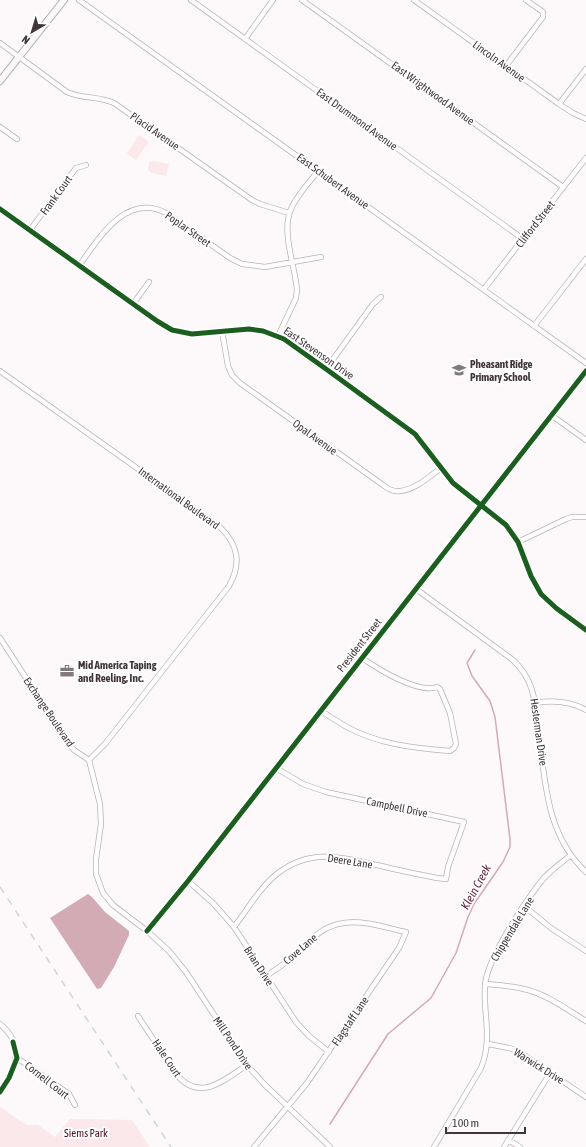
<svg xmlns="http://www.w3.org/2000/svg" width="586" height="1147" font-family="'Asap Condensed',sans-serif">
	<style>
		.green { fill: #fbe8eb }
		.water { fill: #d2abb5 }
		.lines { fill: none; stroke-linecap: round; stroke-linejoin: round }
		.stream { stroke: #d2abb5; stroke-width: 1.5 }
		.minor-casing { stroke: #bab3b5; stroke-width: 6 }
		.secondary-casing { stroke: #bab3b5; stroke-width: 8 }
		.minor { stroke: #fffefe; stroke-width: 4.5 }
		.secondary { stroke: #fcf8f9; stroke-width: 6 }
		.rail { stroke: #d5d3d4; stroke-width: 1.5; stroke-dasharray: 7 7; stroke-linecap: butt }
		.cycleway-casing { stroke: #fff; stroke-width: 8 }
		.cycleway { stroke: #1b5e20; stroke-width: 5 }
		.labels { text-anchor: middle; stroke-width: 4; stroke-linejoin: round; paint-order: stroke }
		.street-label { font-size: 11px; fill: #423538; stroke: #fff }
		.poi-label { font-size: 11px; font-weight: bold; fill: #423538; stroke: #fff; text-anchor: start }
		.park-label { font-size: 11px; fill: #4d0b25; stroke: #fff }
		.water-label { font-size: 12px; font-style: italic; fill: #68253b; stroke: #fff }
	</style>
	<rect width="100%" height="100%" fill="#fdf8f9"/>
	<path class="green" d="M 139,135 L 149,142 L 136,160 L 127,153 Z
		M 154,161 L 169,164 L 166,176 L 152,173 L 148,170 L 149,162 Z
		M 0,1107 L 26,1125 L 38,1125 L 55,1137 L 70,1119 L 132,1120 L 150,1147 L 0,1147 Z"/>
	<path class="water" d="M 88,894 L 92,897 L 105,912 L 129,931 L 129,935 L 114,967 L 101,988 L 97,989 L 50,918 Z"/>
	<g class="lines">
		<path class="stream" d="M 330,1124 L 388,1034 L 431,998 L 456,953 L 468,917 L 474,904 L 503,862 L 510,847 L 510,839 L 495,717 L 490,701 L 472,676 L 467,663 L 475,650"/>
		<defs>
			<path id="minor" d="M 79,0 L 586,363
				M 191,0 L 523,239
				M 302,0 L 563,187
				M 414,0 L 559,104 L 573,113 L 586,119
				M 245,39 L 273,0
				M 0,43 L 67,92 C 82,99 99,96 114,103 L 252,200 L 260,204 L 289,213
				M 506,66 L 543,17 L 543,12 L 526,0
				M 559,104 L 586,69
				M 0,127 L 17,139
				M 0,209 L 157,321 L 172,330 L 192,334 L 249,329 L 263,331 L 284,339 L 326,369 L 415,434 L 453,483 L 506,525 L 518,542 L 531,576 L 541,594 L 556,608 L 586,630
				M 30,230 L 76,168 L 86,165
				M 79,266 C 98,239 126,192 166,213 L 230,258 L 242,264 L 265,267 L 321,257
				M 484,289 L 586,158
				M 133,304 L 149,282
				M 534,326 L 586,259
				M 222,331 L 228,366 L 232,375 L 240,383 L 383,485 C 388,489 394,492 400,491 C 415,490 430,476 441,468
				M 278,336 L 296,298 L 297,290 C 295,266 281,232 291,209 C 297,195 309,183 318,171
				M 326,369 L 373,304 L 381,297
				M 0,371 L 220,527 C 238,545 242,563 229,586 L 105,744 L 89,760
				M 551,415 L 586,440
				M 518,542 L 566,519 L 572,517 L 586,517
				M 416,589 L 513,660 C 534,680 535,700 538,727 C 545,778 545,834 586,872
				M 0,638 L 69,744 L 74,750 L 89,760 L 100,804 L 101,824 L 96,859 L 96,874 L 103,893 L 113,905 L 147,931 L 169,951 L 186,972 L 247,1065 L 264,1084 L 330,1147
				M 535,703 C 553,700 570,701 586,710
				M 321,711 C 329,716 337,721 345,726 C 377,744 413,748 450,751 L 454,748 L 456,744 L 450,713 L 440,689 L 437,687 C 418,694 378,669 362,658
				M 188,881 L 214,904 L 234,927 L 296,1022 L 309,1036 L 329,1052
				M 524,906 L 551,928 L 586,951
				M 234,927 C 247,910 261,886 278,873 C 310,848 342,857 377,865 C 397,870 417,874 437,878 L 446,879 L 448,867 L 464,822 L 326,792 L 303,784 L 276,768
				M 147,931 L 188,881 L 586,371
				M 485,984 C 499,985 514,986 528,990 C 549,996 568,1010 586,1021
				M 138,1016 L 176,1074 C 200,1103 224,1080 247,1065
				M 0,1024 C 25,1044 16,1069 0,1092
				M 488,1044 L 509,1048 L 518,1051 L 586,1097
				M 17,1058 L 26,1064 L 69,1094 L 75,1105
				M 508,1140 L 520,1147
				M 254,1147 L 307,1083 L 399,948 L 406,932 C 387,928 364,920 344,923 C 318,926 305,947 286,962 C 280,967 272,972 266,976
				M 434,1147 L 481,1068 C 493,1038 483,1015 485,986 C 486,960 526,900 543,879 C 551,870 561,863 571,855
				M 504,1147 L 550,1073"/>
			<path id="secondary" d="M 0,81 L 64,0"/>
		</defs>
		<use href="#minor" class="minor-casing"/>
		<use href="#secondary" class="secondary-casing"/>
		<use href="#minor" class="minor"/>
		<use href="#secondary" class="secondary"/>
		<path class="rail" d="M 0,887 L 171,1147"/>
		<defs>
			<path id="cycleway" d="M 0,209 L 157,321 L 172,330 L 192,334 L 249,329 L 263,331 L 284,339 L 326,369 L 415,434 L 453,483 L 506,525 L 518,542 L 531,576 L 541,594 L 556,608 L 586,630
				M 147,931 L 188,881 L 586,371
				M 0,1092 L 9,1078 L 17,1058 L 13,1042"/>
		</defs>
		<use href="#cycleway" class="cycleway-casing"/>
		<use href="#cycleway" class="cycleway"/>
	</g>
	<defs>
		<symbol id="school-bare" viewBox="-9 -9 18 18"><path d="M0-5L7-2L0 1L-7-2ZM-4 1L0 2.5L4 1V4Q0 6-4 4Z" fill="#83797c" stroke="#fff" stroke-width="2.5" paint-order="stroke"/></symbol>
		<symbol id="office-bare" viewBox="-9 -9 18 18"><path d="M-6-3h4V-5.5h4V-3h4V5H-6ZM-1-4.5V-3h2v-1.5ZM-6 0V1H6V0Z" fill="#83797c" stroke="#fff" stroke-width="2.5" paint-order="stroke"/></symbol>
	</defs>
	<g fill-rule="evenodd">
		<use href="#school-bare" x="449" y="360" width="20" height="20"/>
		<use href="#office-bare" x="57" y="661" width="20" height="20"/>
	</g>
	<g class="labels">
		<g class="street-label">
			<text transform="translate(499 61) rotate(36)" y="4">Lincoln Avenue</text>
			<text transform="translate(433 93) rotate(36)" y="4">East Wrightwood Avenue</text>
			<text transform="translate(357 119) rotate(36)" y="4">East Drummond Avenue</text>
			<text transform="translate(155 131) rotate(35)" y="4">Placid Avenue</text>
			<text transform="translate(333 181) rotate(36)" y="4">East Schubert Avenue</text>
			<text transform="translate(56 195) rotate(-54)" y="4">Frank Court</text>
			<text transform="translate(535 224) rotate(-52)" y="4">Clifford Street</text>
			<text transform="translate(188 229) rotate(35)" y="4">Poplar Street</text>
			<text transform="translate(319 353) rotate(35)" y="4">East Stevenson Drive</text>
			<text transform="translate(315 437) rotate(36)" y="4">Opal Avenue</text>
			<text transform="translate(179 498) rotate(36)" y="4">International Boulevard</text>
			<text transform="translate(359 645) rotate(-52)" y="4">President Street</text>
			<text transform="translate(49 712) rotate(56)" y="4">Exchange Boulevard</text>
			<text transform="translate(539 732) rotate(82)" y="4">Hesterman Drive</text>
			<text transform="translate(397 807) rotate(12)" y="4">Campbell Drive</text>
			<text transform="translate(350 861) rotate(9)" y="4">Deere Lane</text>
			<text transform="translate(512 929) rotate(-59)" y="4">Chippendale Lane</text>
			<text transform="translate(300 949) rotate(-41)" y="4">Cove Lane</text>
			<text transform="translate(259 966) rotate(57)" y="4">Brian Drive</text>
			<text transform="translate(350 1021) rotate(-56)" y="4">Flagstaff Lane</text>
			<text transform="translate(233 1043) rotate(56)" y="4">Mill Pond Drive</text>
			<text transform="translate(167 1058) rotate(56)" y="4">Hale Court</text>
			<text transform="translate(539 1066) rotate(32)" y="4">Warwick Drive</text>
			<text transform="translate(47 1080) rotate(38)" y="4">Cornell Court</text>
		</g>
		<g class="poi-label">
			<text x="470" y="368">Pheasant Ridge<tspan x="470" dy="13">Primary School</tspan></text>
			<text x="78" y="669">Mid America Taping<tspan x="78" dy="13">and Reeling, Inc.</tspan></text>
		</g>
		<g class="park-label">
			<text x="86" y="1137">Siems Park</text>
		</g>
		<g class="water-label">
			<text transform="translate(476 887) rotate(-61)" y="4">Klein Creek</text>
		</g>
	</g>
	<g transform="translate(32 32) rotate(218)" stroke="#ffffff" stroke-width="3" paint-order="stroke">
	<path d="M0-3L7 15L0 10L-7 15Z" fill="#423538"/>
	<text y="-6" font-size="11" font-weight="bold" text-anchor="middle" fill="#423538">N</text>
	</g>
	<path d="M446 1127v6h79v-6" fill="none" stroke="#423538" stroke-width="2"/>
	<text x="452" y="1127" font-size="12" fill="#423538" stroke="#ffffff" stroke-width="3" paint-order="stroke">100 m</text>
</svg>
